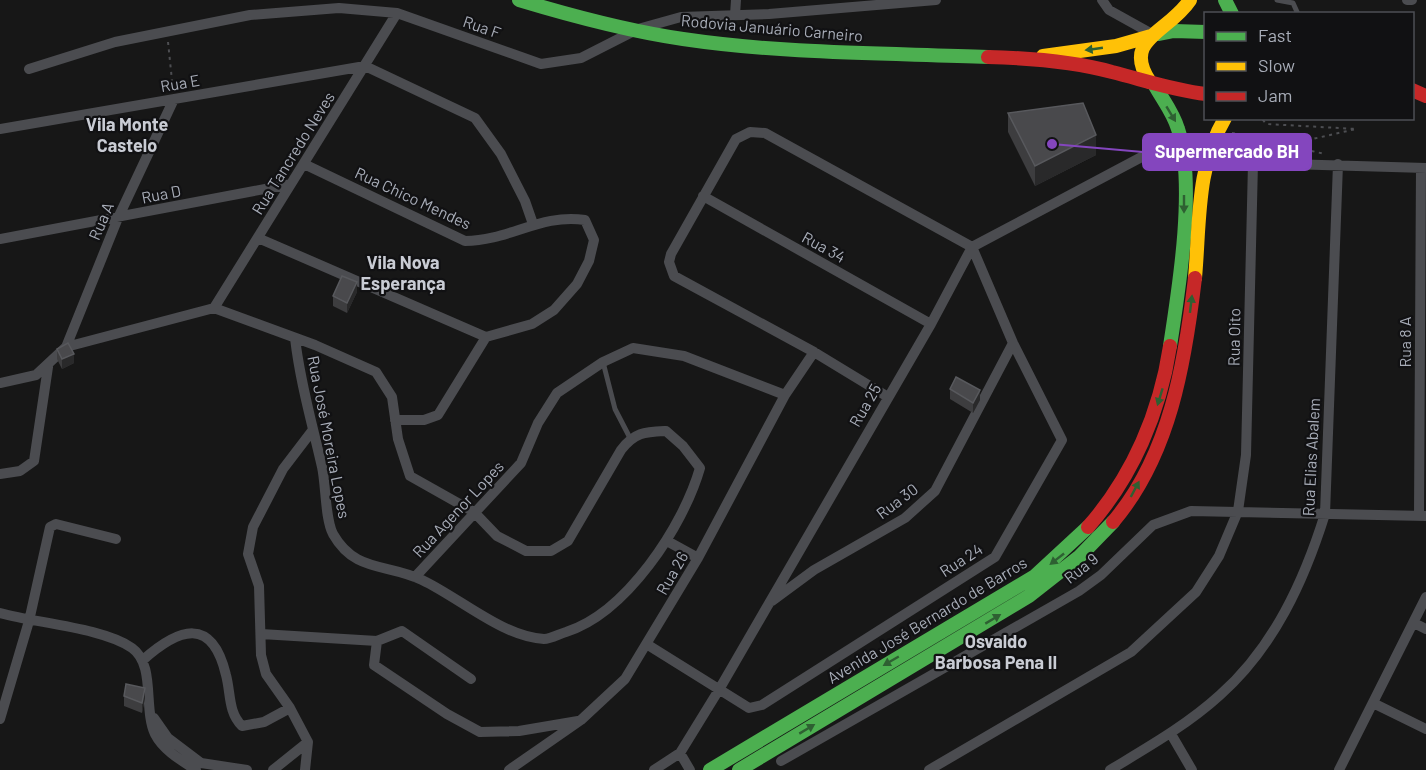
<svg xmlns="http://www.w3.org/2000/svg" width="1426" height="770" font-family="Barlow,sans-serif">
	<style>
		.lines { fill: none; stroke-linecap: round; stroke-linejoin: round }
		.path { stroke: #4d4e52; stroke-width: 2; stroke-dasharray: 3 4.5; stroke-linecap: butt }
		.lane { stroke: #4b4c50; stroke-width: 5 }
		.street { stroke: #4b4c50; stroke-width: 10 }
		.fast { stroke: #4caf50; stroke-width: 14 }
		.slow { stroke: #ffc107; stroke-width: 14 }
		.jam { stroke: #c62828; stroke-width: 14 }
		.wall { fill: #3d3d3f }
		.shaded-wall { fill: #29292a }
		.building { fill: #49494c; stroke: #58595d; stroke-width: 1.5 }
		.oneway { fill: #2e6032 }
		.labels { text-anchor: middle; stroke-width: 4.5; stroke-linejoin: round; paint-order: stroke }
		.street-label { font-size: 16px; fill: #a8adb8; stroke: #111113 }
		.neighbourhood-label { font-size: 18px; font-weight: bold; fill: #c9ccd4; stroke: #111113 }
		.leader { fill: none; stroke: #8446be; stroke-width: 2 }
		.callout-dot { fill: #8446be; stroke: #111113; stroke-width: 2 }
		.callout { fill: #8446be; stroke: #8446be; stroke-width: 2 }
		.callout-label { font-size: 18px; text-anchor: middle; font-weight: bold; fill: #fff }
	</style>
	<rect width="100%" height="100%" fill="#171717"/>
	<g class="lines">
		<path class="path" d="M 168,42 L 173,90
			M 1232,133 L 1288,142 L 1294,147 L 1325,154
			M 1256,152 L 1356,129 L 1266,124 L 1263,120 L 1266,118"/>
		<path class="lane" d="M 1277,0 L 1293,3 L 1298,14
			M 603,362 L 615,409 L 630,438"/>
		<path class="street" d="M 1102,0 L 1109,10 L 1154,35
			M 1407,0 L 1412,0
			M 735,15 L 736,0
			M 29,69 L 115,42 L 250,15 L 339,8 L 397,13 L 541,64 L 581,58 L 638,29 L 681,17 L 769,14 L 936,0
			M 0,129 L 365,66 L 475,118 L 501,154 L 525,201 L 533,224
			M 703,196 L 931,324
			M 258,238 L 486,337 L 532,324 L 554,310 L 577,284 L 589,261 L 594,240 L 585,220 C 541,213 509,241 465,241 L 304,164
			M 0,239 L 291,184
			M 214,308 L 315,345 L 376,372 L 392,397 L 398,439 L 410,476 L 474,512 L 497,536 L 526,551 L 551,551 L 568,541 L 621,450 C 635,432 645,432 666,431 L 683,446 L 700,468 C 683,527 626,613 566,632 C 559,634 551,639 544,639 C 503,637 460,598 422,580 C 387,563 355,573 333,534 C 325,519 326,485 322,467 C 312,423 300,382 295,338
			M 214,308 L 397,13
			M 66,347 L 214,308
			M 0,383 L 36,375 L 66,347 L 118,218 L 174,99
			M 395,420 L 424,420 L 438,415 L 486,337
			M 0,474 L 20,471 L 34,461 L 48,367
			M 1419,516 L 1421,168
			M 667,541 L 698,558
			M 415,577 L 521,463 L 538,423 L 557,393 L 603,362 L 633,348 L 684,356 L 785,395
			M 772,601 L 814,570 L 905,518 L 935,491 L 1013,343
			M 0,613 C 36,623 104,628 132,648 C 156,665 143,709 155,734 C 163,750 182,761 196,770
			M 1414,623 L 1426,629
			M 261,634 L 377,641 L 402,631 L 471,679
			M 377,641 L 374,665 L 447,714 L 480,732 L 519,731 L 578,721
			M 648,645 L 749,708 L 762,705 L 995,557 L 1062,440 L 1013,343 L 972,247 L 765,133 L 750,132 L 736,139 L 671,254 L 669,262 L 674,276 L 814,352 L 888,397
			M 143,660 C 179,628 212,616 226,675 C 231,694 228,712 242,726 L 264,722 L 290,708
			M 1373,703 L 1426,729
			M 154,718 L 168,738 L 201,763 L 247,770
			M 0,719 L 29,621 L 50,527 L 56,524 L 116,539
			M 1171,734 L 1192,770
			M 308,742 L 290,708 L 266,674 L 261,655 L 259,586 L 248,554 L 253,527 L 283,469 L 312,431
			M 680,753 L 690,770
			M 781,761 L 1079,591 L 1101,575 L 1153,525 L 1191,511 L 1426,516
			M 273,770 L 308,742
			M 305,770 L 308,742
			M 509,770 L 581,720 L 625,679 L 698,558 L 785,395 L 814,352
			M 654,770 L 680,753 L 720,688 L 931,324 L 972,247 L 1151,152 L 1173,146 L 1208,147
			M 929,770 L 1131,652 L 1196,592 L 1219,556 L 1238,511 L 1246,455 L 1253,163 L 1426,168
			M 1110,770 C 1148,747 1187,725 1220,695 C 1274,647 1304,581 1325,514 L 1338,164
			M 1339,770 L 1426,597"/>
		<path class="fast" d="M 519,0 C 572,16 628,31 683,39 C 784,54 887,53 988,57
			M 1225,0 L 1232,14
			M 1159,34 L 1174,31 L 1206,32
			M 1154,84 C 1162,99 1173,112 1178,129 C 1196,183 1179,288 1170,346
			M 710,770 L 1035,576 L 1088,527
			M 739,770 L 1029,596 L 1080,556 L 1113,522"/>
		<path class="slow" d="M 1043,56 L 1116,46 L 1151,36
			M 1150,82 C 1121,39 1168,33 1190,0
			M 1195,278 C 1200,223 1196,167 1225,118"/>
		<path class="jam" d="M 988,57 C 1029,58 1072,61 1112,72 C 1144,80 1173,90 1206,94
			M 1412,90 L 1426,96
			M 1113,522 C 1170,455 1185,363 1195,278
			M 1088,527 C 1133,476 1160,412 1170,346"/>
	</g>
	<path class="wall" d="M 1008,113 L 1096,155 L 1035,186 L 1008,132 Z
		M 357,292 L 347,313 L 333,306 L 333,296 Z
		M 57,349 L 74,363 L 62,369 L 57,359 Z
		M 950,389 L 980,400 L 973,413 L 950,399 Z
		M 124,696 L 145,698 L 142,713 L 124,706 Z"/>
	<path class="shaded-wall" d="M 1096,135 L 1096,155 L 1035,186 L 1035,166 Z
		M 357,282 L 357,292 L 347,313 L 347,303 Z
		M 74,354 L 74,363 L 62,369 L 62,359 Z
		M 980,390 L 980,400 L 973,413 L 973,403 Z
		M 145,688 L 145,698 L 142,713 L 142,703 Z"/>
	<path class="building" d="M 1083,103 L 1096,135 L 1035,166 L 1008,113 Z
		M 342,276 L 357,282 L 347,303 L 333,296 Z
		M 68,343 L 74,354 L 62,359 L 57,349 Z
		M 956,377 L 980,390 L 973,403 L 950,389 Z
		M 126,684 L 145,688 L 142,703 L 124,696 Z"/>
	<defs><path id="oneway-solid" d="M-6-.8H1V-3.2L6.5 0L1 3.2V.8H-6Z" transform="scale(1.5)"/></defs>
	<g class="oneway">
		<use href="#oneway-solid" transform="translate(1094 49) rotate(172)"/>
		<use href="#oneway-solid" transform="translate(1171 114) rotate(59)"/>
		<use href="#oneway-solid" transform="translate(1184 204) rotate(90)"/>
		<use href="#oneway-solid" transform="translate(1191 304) rotate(-83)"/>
		<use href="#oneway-solid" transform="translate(1160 397) rotate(107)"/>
		<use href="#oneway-solid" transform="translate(1135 489) rotate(-62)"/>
		<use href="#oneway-solid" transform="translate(1057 559) rotate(142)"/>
		<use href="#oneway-solid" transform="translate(993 619) rotate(-31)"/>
		<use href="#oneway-solid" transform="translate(891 661) rotate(150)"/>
		<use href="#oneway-solid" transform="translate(807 729) rotate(-31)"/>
	</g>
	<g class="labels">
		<g class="street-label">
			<text transform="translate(482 27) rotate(19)" y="6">Rua F</text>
			<text transform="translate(772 28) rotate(5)" y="6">Rodovia Januário Carneiro</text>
			<text transform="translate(180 83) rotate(-10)" y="6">Rua E</text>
			<text transform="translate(293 153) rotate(-58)" y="6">Rua Tancredo Neves</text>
			<text transform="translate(161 194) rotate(-11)" y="6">Rua D</text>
			<text transform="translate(413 198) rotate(25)" y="6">Rua Chico Mendes</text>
			<text transform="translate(101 221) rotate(-67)" y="6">Rua A</text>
			<text transform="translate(824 247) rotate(29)" y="6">Rua 34</text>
			<text transform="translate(1234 337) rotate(-89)" y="6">Rua Oito</text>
			<text transform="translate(1405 342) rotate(-90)" y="6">Rua 8 A</text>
			<text transform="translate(865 405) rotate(-60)" y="6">Rua 25</text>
			<text transform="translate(329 437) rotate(79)" y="6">Rua José Moreira Lopes</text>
			<text transform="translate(1311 457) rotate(-87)" y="6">Rua Elias Abalem</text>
			<text transform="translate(897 501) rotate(-37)" y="6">Rua 30</text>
			<text transform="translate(458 509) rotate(-47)" y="6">Rua Agenor Lopes</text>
			<text transform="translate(961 560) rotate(-33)" y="6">Rua 24</text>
			<text transform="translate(1081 568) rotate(-38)" y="6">Rua 9</text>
			<text transform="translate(672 573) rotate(-60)" y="6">Rua 26</text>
			<text transform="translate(927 620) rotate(-31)" y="6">Avenida José Bernardo de Barros</text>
		</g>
		<g class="neighbourhood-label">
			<text x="127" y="131">Vila Monte<tspan x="127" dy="21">Castelo</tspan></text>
			<text x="403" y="269">Vila Nova<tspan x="403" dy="21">Esperança</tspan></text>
			<text x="996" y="648">Osvaldo<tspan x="996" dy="21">Barbosa Pena II</tspan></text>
		</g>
	</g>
	<path class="leader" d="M1052 144L1143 152"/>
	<circle class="callout-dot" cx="1052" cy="144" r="6"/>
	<rect class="callout" x="1143" y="134" width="168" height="36" rx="6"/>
	<g class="callout-label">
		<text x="1227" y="158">Supermercado BH</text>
	</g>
	<rect x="1204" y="12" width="210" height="108" fill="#111113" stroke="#4d4f55" stroke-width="1.5"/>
	<rect x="1216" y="32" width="30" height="9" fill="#4caf50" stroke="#4d4f55" stroke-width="1.5"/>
	<text x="1258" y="42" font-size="18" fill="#a8adb8">Fast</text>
	<rect x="1216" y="62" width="30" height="9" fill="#ffc107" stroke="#4d4f55" stroke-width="1.5"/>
	<text x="1258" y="72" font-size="18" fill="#a8adb8">Slow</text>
	<rect x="1216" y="92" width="30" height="9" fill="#c62828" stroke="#4d4f55" stroke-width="1.5"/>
	<text x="1258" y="102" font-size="18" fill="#a8adb8">Jam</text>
</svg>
